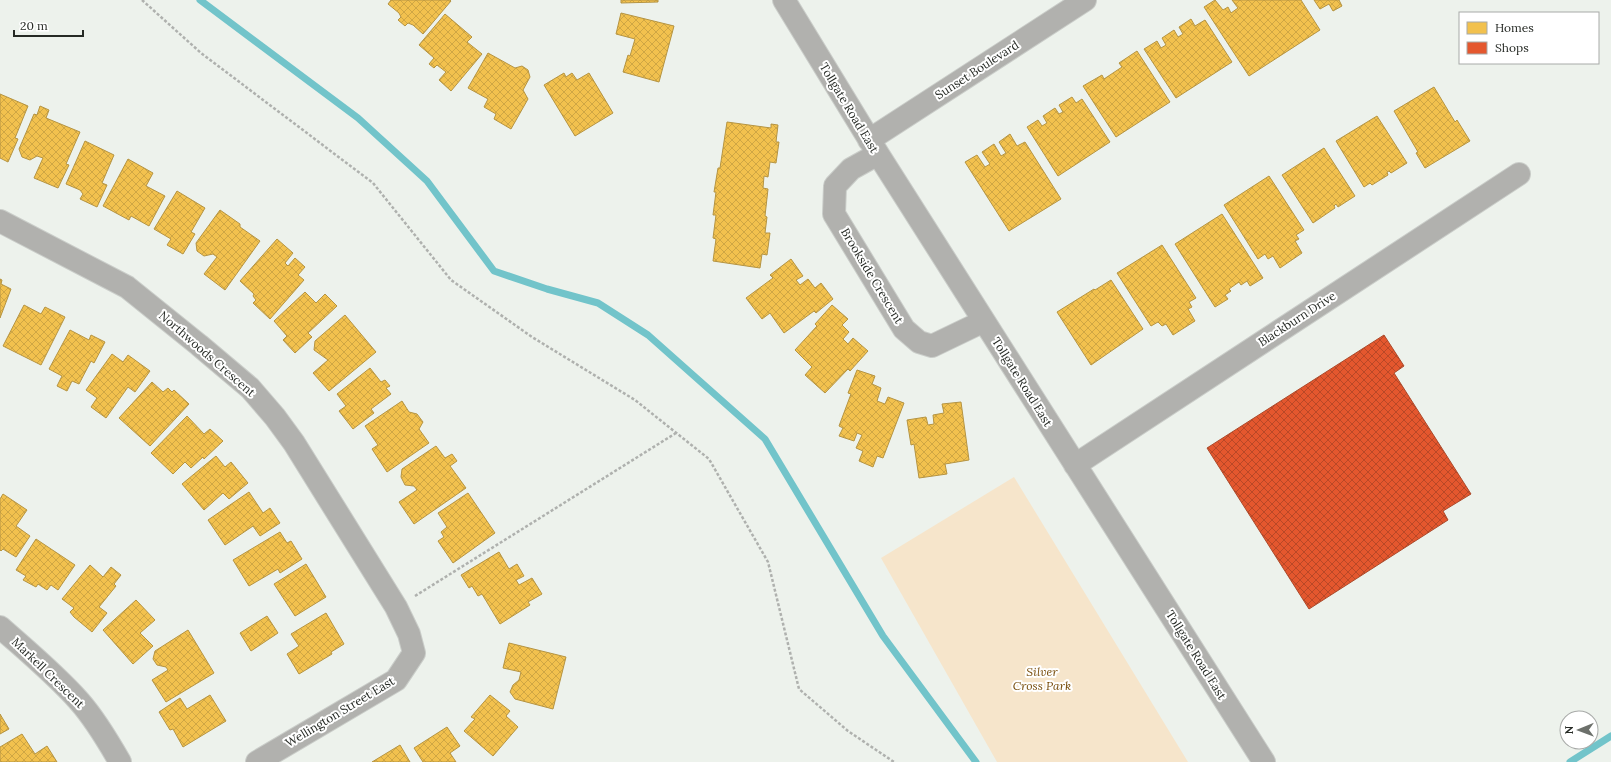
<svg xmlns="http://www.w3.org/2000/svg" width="1611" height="762" font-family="Lora,serif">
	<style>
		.park { fill: #f6e5cb }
		.homes { fill: url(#homes-cross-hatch); stroke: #b59442 }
		.shops { fill: url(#shops-cross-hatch); stroke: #ab4a2b }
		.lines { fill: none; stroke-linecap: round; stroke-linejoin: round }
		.stream { stroke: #72c4ca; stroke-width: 7 }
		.minor-casing { stroke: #cacdc9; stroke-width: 24 }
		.path { stroke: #afb1ae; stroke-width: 2.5; stroke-dasharray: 3 2; stroke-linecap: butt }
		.minor { stroke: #b1b1ae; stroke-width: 22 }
		.labels { text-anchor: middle; stroke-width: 4; stroke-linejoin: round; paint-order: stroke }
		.street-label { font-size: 12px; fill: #262a25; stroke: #fff }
		.park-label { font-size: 12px; font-style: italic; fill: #784d0b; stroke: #fff }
	</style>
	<defs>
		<pattern id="homes-cross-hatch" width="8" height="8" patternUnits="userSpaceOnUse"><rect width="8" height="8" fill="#f2c14e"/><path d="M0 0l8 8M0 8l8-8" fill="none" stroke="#cfa644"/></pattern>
		<pattern id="shops-cross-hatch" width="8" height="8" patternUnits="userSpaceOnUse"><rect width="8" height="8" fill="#e4572e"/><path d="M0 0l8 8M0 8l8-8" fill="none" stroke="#b94827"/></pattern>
	</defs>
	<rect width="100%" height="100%" fill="#edf2ec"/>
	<path class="park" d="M 1014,477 L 1188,762 L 997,762 L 881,558 Z"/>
	<path class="homes" d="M 391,0 L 450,0 L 451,1 L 423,34 L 413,25 L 408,23 L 405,26 L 398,20 L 401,17 L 399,13 L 388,4 Z
		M 621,0 L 658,0 L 658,2 L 621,3 Z
		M 1215,0 L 1223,10 L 1228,7 L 1231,13 L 1238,8 L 1232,0 L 1301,0 L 1320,30 L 1249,76 L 1204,7 Z
		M 1314,0 L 1339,0 L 1342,6 L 1333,11 L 1329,4 L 1320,9 Z
		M 621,13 L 674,26 L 659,82 L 623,72 L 628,55 L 630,56 L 635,39 L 616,34 Z
		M 445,14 L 472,37 L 467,42 L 482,54 L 451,91 L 439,80 L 446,72 L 437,65 L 434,68 L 429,64 L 434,58 L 419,45 Z
		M 1191,19 L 1195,26 L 1205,20 L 1232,62 L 1176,98 L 1144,49 L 1157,41 L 1161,48 L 1166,45 L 1162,38 L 1174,30 L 1178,37 L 1183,34 L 1179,27 Z
		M 1137,51 L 1170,102 L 1116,137 L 1083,86 L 1102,75 L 1104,79 L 1122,67 L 1119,63 Z
		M 488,53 L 515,68 L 522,66 L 528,70 L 530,77 L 523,90 L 528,99 L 511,129 L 494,119 L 496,114 L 484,107 L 488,99 L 468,88 Z
		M 564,73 L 566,77 L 572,73 L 577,80 L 589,73 L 613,113 L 575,136 L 544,85 Z
		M 1434,87 L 1455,122 L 1457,120 L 1470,141 L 1425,168 L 1416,153 L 1418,152 L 1394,111 Z
		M 0,94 L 28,106 L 15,138 L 18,139 L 8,162 L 0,158 Z
		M 1072,97 L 1076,103 L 1082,99 L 1110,142 L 1058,176 L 1027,127 L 1038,120 L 1042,126 L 1047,123 L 1043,116 L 1055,108 L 1059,114 L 1063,112 L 1059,105 Z
		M 40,106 L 49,110 L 46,118 L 80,132 L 66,164 L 69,165 L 58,188 L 34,178 L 43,158 L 37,156 L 30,160 L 22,157 L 19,149 L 34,114 L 37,115 Z
		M 1377,116 L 1407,163 L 1391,173 L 1389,171 L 1387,172 L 1388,175 L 1372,185 L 1370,183 L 1364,187 L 1336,141 Z
		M 727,122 L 771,128 L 771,124 L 778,125 L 776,142 L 779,142 L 776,163 L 770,162 L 768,177 L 764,176 L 763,188 L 768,189 L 765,216 L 767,217 L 765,233 L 770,233 L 767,255 L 762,254 L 760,268 L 713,261 L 716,239 L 713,238 L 716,215 L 713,215 L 716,192 L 714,192 L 718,168 L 720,168 Z
		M 1010,134 L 1017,146 L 1025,142 L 1061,199 L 1009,231 L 965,162 L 977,155 L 985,167 L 990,164 L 982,152 L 994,144 L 1001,156 L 1006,153 L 999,142 Z
		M 85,141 L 114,155 L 102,183 L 107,185 L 97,207 L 80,199 L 83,194 L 80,190 L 66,184 Z
		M 1324,148 L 1355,196 L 1338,207 L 1336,204 L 1334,206 L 1335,208 L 1313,223 L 1282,175 Z
		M 128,159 L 153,173 L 146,186 L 165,196 L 149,226 L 131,216 L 129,220 L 103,206 Z
		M 1269,176 L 1304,230 L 1296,235 L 1299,239 L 1295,241 L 1302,253 L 1280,268 L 1273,256 L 1268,259 L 1265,254 L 1258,259 L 1224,205 Z
		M 177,191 L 205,208 L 191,232 L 195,234 L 183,254 L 167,245 L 171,239 L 154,229 Z
		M 220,210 L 240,224 L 240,227 L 260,241 L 225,290 L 204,274 L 217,257 L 213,254 L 204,256 L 197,251 L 196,243 Z
		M 1222,214 L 1263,278 L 1250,286 L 1247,281 L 1241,285 L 1239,282 L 1229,289 L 1231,291 L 1225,295 L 1228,299 L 1215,307 L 1175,244 Z
		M 277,239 L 293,253 L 285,263 L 288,266 L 295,258 L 305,267 L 298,275 L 304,280 L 270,319 L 253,303 L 256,300 L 253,296 L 254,294 L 240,281 Z
		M 1162,245 L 1196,298 L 1189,302 L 1192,307 L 1188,309 L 1195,321 L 1173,335 L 1166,324 L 1162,326 L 1158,322 L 1151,326 L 1117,273 Z
		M 791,259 L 803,276 L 796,280 L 800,285 L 808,279 L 815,288 L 821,283 L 833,299 L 816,313 L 814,311 L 784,333 L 770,313 L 762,319 L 746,298 L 773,278 L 770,275 Z
		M 0,279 L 2,280 L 1,284 L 11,289 L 0,318 Z
		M 1111,280 L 1143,329 L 1091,365 L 1057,312 L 1094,289 L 1095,290 Z
		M 305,292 L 316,303 L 325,294 L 337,306 L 308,333 L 312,337 L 295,353 L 283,340 L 287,336 L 274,321 Z
		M 24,305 L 41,314 L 45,307 L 65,317 L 41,365 L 3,346 Z
		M 832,305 L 848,319 L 842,325 L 849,332 L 843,339 L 848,344 L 853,338 L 868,351 L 850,371 L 848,369 L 825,393 L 805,375 L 812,367 L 795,350 L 817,326 L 815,324 Z
		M 345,315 L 376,352 L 329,391 L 313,373 L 328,360 L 314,350 L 315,341 Z
		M 70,330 L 89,340 L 91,335 L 105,342 L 94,363 L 91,361 L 79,384 L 72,381 L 67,391 L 57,386 L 62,376 L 49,369 Z
		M 112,354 L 123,362 L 128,355 L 150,371 L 135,392 L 128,387 L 106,418 L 91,407 L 97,398 L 86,390 Z
		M 370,368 L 381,382 L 385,380 L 390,386 L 386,388 L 391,394 L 371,409 L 374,413 L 353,429 L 339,411 L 346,406 L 337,394 Z
		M 857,370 L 875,376 L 872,384 L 881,388 L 877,401 L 885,404 L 888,397 L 904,403 L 883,458 L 877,456 L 873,467 L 859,461 L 863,451 L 856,448 L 862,435 L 857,433 L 854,441 L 839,436 L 843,428 L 839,426 L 851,394 L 848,393 Z
		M 152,382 L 163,392 L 168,388 L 172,392 L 174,390 L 189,404 L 150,446 L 119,418 Z
		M 402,401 L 409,412 L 417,414 L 423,422 L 419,429 L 429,443 L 387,472 L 372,449 L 378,445 L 365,426 Z
		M 961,402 L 969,460 L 945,464 L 947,474 L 919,478 L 914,444 L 911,445 L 907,420 L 926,417 L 928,425 L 934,424 L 933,415 L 944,413 L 942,404 Z
		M 187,416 L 204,434 L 210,429 L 223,441 L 204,459 L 203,457 L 191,468 L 185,462 L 173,474 L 151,453 Z
		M 436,446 L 445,458 L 452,454 L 457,461 L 450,466 L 466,488 L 414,524 L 399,502 L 417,490 L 414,486 L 405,485 L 401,477 L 402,469 Z
		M 216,456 L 225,467 L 231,462 L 248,483 L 229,499 L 223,493 L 204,510 L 182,484 Z
		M 249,492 L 263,513 L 270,508 L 280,523 L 260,536 L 253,526 L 225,545 L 208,520 Z
		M 468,493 L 495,533 L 453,563 L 438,541 L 444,537 L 441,532 L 447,527 L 438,513 Z
		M 3,494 L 27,510 L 16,526 L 30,536 L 16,557 L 3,549 L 1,551 L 0,550 L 0,499 Z
		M 280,532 L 287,543 L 291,541 L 302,559 L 280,573 L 278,569 L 249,586 L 233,560 Z
		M 36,539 L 75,565 L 58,590 L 51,585 L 47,590 L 38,584 L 36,587 L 23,580 L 26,576 L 16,570 Z
		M 499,552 L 509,569 L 517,564 L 524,576 L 516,580 L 519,585 L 532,578 L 542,594 L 528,602 L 530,605 L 500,624 L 482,594 L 478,596 L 472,586 L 469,588 L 461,575 Z
		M 306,564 L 326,597 L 295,616 L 274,584 Z
		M 90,565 L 103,577 L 111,567 L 121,575 L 114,584 L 116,586 L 99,607 L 107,613 L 92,632 L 74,617 L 70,612 L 74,608 L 62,599 Z
		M 136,600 L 155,620 L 140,633 L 153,646 L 133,664 L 103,630 Z
		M 326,613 L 344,644 L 331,652 L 332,654 L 299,674 L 287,654 L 299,646 L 291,634 Z
		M 267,616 L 278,633 L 251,651 L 240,633 Z
		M 188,630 L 214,673 L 166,702 L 152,680 L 168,670 L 166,667 L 157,665 L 153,659 L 155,651 Z
		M 509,643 L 566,657 L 553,709 L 515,699 L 510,692 L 513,685 L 519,680 L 521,672 L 503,668 Z
		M 210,695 L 226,721 L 183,747 L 173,729 L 170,730 L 159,712 L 180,698 L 187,709 Z
		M 490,695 L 510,711 L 506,716 L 518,727 L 493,756 L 464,731 L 475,719 L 471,717 Z
		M 0,714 L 9,729 L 0,734 Z
		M 447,727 L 460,746 L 450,753 L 456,762 L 423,762 L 414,748 Z
		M 22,734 L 35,754 L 47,746 L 57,762 L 0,762 L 0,747 Z
		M 400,745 L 410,762 L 372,762 Z"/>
	<path class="shops" d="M 1384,335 L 1404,366 L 1394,373 L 1471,494 L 1443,511 L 1448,520 L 1309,609 L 1207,448 Z"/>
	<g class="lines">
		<path class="stream" d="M 200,0 L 358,118 L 427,181 L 494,271 L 547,289 L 598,303 L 648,335 L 765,439 L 883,636 L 976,762
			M 1570,762 L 1611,736"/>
		<defs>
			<path id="minor" d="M 784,0 L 878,154 L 1264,762
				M 869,140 L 1085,0
				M 878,154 L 851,169 L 835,186 L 834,214 L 904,329 L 919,342 L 932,346 L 984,321
				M 0,221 L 127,287 L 199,345 L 250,388 L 275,417 L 294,443 L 396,607 L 409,634 L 414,653 L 396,680 L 257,762
				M 1075,465 L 1519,174
				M 0,627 C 27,651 55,674 79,701 C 95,719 108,741 120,762"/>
		</defs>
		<use href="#minor" class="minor-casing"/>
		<path class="path" d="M 142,0 L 201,53 L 373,183 L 451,280 L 532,337 L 635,400 L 709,459 L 768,562 L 799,689 L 848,731 L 894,762
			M 415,596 L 676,433"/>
		<use href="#minor" class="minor"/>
	</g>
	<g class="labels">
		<g class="street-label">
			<text transform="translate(977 70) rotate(-33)" y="4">Sunset Boulevard</text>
			<text transform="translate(849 108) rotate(59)" y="4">Tollgate Road East</text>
			<text transform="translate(872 276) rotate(59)" y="4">Brookside Crescent</text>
			<text transform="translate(1297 319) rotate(-33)" y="4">Blackburn Drive</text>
			<text transform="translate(207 354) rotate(41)" y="4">Northwoods Crescent</text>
			<text transform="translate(1022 382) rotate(58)" y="4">Tollgate Road East</text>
			<text transform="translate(1196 655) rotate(58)" y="4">Tollgate Road East</text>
			<text transform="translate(48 673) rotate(44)" y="4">Markell Crescent</text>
			<text transform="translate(340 712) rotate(-31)" y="4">Wellington Street East</text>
		</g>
		<g class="park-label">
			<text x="1042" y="676">Silver<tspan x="1042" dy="14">Cross Park</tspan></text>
		</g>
	</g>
	<rect x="1459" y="12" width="140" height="52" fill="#ffffff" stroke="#a8aaa8"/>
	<rect x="1467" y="22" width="20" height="12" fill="#f2c14e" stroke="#a8aaa8"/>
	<text x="1495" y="32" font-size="12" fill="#262a25">Homes</text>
	<rect x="1467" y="42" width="20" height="12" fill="#e4572e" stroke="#a8aaa8"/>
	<text x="1495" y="52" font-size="12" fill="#262a25">Shops</text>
	<g transform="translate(1579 730) rotate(269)"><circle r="19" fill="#ffffff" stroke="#a8aaa8"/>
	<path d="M0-3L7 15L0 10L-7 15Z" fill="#6c706b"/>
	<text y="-6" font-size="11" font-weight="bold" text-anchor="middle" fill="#262a25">N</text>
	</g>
	<path d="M14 30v6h69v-6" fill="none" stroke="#262a25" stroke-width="2"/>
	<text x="20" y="30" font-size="12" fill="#262a25" stroke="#ffffff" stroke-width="3" paint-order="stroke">20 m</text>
</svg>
